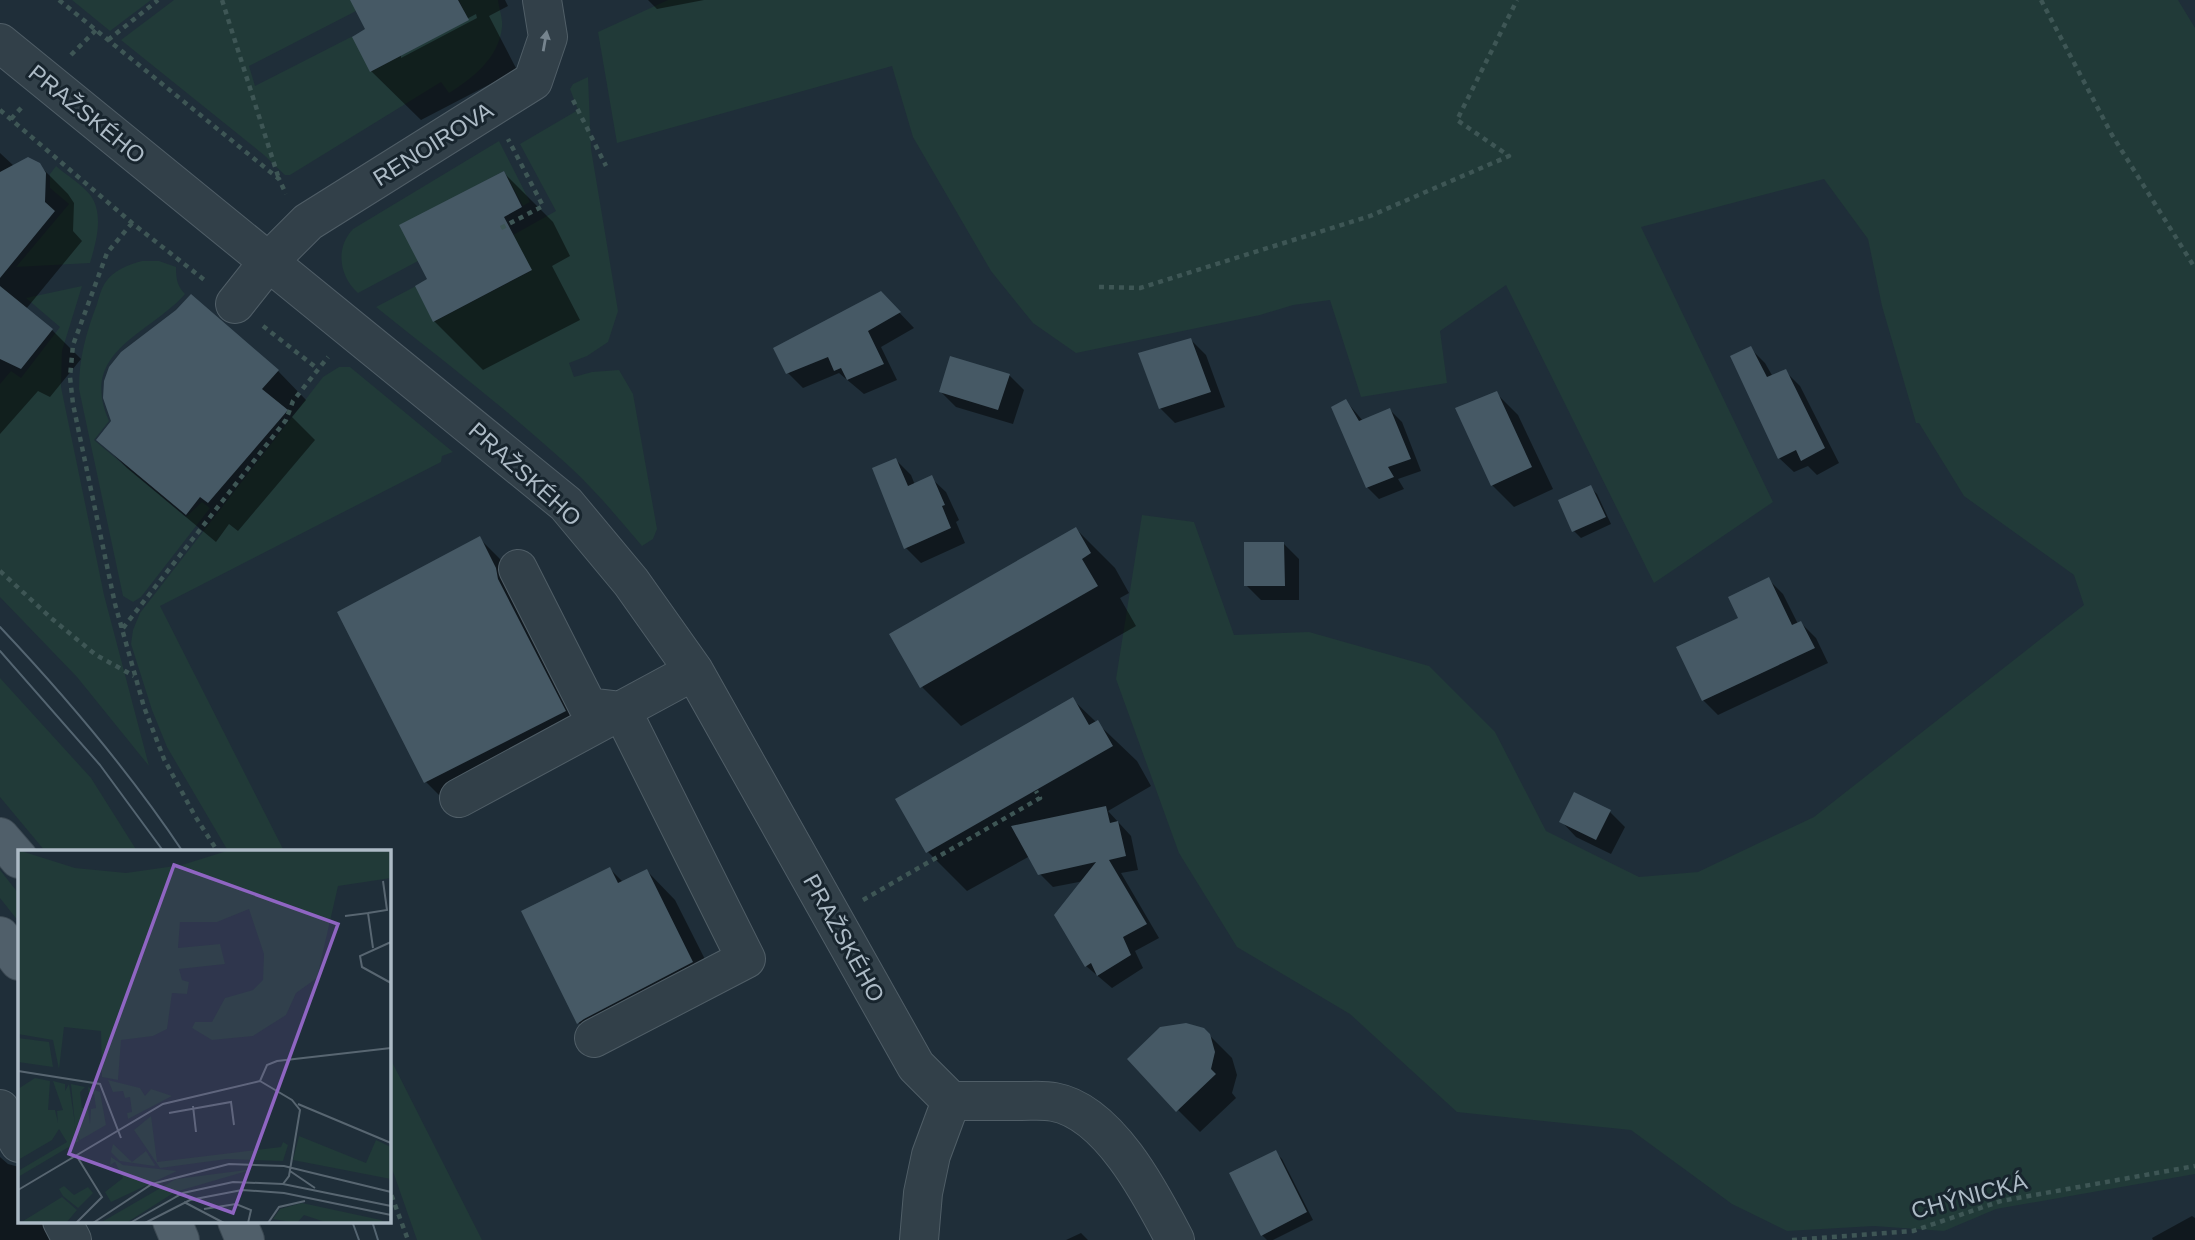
<svg xmlns="http://www.w3.org/2000/svg" width="2195" height="1240" font-family="Helvetica,sans-serif">
	<style>
		.green { fill: #213a38 }
		.shadow { fill: #0007; fill-rule: evenodd }
		.building { fill: #465965 }
		.lines { fill: none; stroke-linecap: round; stroke-linejoin: round }
		.minor-casing { stroke: #505e67; stroke-width: 40 }
		.major-casing { stroke: #3c4953; stroke-width: 40 }
		.path { stroke: #3e5655; stroke-width: 4.5; stroke-dasharray: 5 5; stroke-linecap: butt }
		.minor { stroke: #324049; stroke-width: 38 }
		.major { stroke: #505f6a; stroke-width: 38 }
		.tram { stroke: #546571; stroke-width: 2 }
		.oneway { fill: #76848e }
		.labels { text-anchor: middle; stroke-width: 6; stroke-linejoin: round; paint-order: stroke }
		.street-label { font-size: 23px; fill: #adbbc6; stroke: #18252e }
		.inset-road { fill: none; stroke: #586671; stroke-width: 2 }
		.view { fill: #8f65c2; fill-opacity: 0.15; stroke: #8f65c2; stroke-width: 3.5 }
		.inset-edge { fill: none; stroke: #adbbc6; stroke-width: 3.5 }
	</style>
	<rect width="100%" height="100%" fill="#1f2e39"/>
	<path class="green" d="M 72,0 L 151,0 L 110,31 Z
		M 174,0 L 352,0 L 356,11 L 249,66 L 255,86 L 353,36 L 372,71 L 468,20 L 459,0 L 498,0 C 499,8 503,19 502,27 C 499,58 473,78 449,93 L 441,82 L 290,175 L 285,175 L 264,155 L 121,40 Z
		M 668,0 L 2178,0 L 2195,28 L 2195,1174 L 1996,1209 L 1944,1231 L 1874,1226 L 1787,1231 L 1732,1204 L 1631,1130 L 1457,1112 L 1350,1014 L 1237,947 L 1179,853 L 1116,679 L 1142,515 L 1194,522 L 1234,635 L 1309,632 L 1429,666 L 1495,732 L 1546,831 L 1639,877 L 1698,872 L 1814,817 L 2084,605 L 2074,575 L 1964,496 L 1919,423 L 1916,423 L 1882,306 L 1868,239 L 1824,179 L 1641,227 L 1773,502 L 1654,583 L 1506,285 L 1440,331 L 1447,383 L 1361,397 L 1330,300 L 1293,305 L 1260,315 L 1076,353 L 1033,323 L 991,271 L 913,137 L 892,66 L 617,143 L 598,32 Z
		M 588,77 L 591,149 L 618,311 L 608,342 L 587,356 L 569,363 L 574,377 L 592,372 L 619,370 L 633,394 L 657,529 L 653,539 L 642,546 C 619,519 596,491 570,467 C 508,410 441,359 376,307 L 416,286 L 435,321 L 531,271 L 513,235 L 556,211 L 520,144 L 578,110 L 570,89 L 573,84 Z
		M 499,141 L 530,202 L 523,206 L 504,171 L 402,225 L 418,261 L 358,293 C 339,276 335,248 353,229 Z
		M 56,166 C 66,175 83,185 91,196 C 104,215 96,243 90,263 L 16,267 L 69,204 L 50,188 L 50,174 Z
		M 142,261 L 159,261 L 176,267 C 176,278 177,286 185,294 C 149,335 78,351 109,421 L 94,440 L 186,517 L 202,502 L 210,508 L 141,597 L 133,602 L 123,596 L 79,389 C 79,358 86,333 97,304 C 99,297 101,289 105,283 C 113,270 128,265 142,261 Z
		M 82,286 L 62,351 L 61,387 L 104,595 L 149,766 L 77,677 L 0,597 L 0,384 L 11,371 L 21,378 L 60,327 L 26,298 Z
		M 339,367 L 350,367 L 453,452 L 442,456 L 441,462 L 160,606 L 284,851 L 228,851 L 167,747 L 152,710 L 131,644 L 133,630 L 140,613 L 323,377 Z
		M 0,678 L 91,778 L 137,851 L 45,851 L 0,797 Z
		M 0,870 L 19,894 L 19,922 L 0,898 Z
		M 389,1056 L 482,1240 L 417,1240 L 389,1160 Z"/>
	<path class="shadow" d="M 352,0 L 505,0 L 508,6 L 489,16 L 517,70 L 421,120 L 371,71 L 367,30 ZM 476,14 L 477,18 L 401,58 L 401,54 Z
		M 648,0 L 704,0 L 657,9 Z
		M 0,153 L 14,166 L 39,165 L 68,194 L 74,203 L 73,231 L 82,241 L 26,309 L 52,330 L 81,359 L 50,397 L 38,391 L 0,434 Z
		M 504,173 L 553,222 L 570,256 L 552,266 L 580,320 L 483,370 L 434,321 L 430,280 Z
		M 895,308 L 914,328 L 881,347 L 897,380 L 864,394 L 839,373 L 803,388 L 788,373 Z
		M 1191,340 L 1206,355 L 1225,407 L 1175,423 L 1160,408 Z
		M 1750,348 L 1765,363 L 1773,377 L 1785,371 L 1800,386 L 1839,463 L 1817,475 L 1808,466 L 1794,472 L 1779,458 Z
		M 278,371 L 306,400 L 292,417 L 315,440 L 238,531 L 229,524 L 216,542 L 127,468 L 98,439 Z
		M 1009,375 L 1024,390 L 1013,424 L 956,407 L 941,392 Z
		M 1496,393 L 1518,415 L 1553,489 L 1514,507 L 1492,485 Z
		M 1346,401 L 1363,421 L 1390,410 L 1402,422 L 1421,471 L 1398,479 L 1404,489 L 1379,499 L 1367,487 Z
		M 896,460 L 911,475 L 915,485 L 931,478 L 946,492 L 959,520 L 956,522 L 965,543 L 921,563 L 906,548 Z
		M 1590,487 L 1597,494 L 1611,524 L 1581,538 L 1574,531 Z
		M 1076,529 L 1115,568 L 1129,593 L 1120,598 L 1136,626 L 961,726 L 922,687 Z
		M 480,539 L 502,561 L 587,734 L 448,804 L 426,782 Z
		M 1284,544 L 1299,559 L 1299,600 L 1261,600 L 1246,585 Z
		M 1768,579 L 1783,594 L 1798,624 L 1801,623 L 1816,638 L 1828,663 L 1718,715 L 1703,700 L 1740,619 Z
		M 1072,699 L 1137,761 L 1151,786 L 1108,811 L 1131,836 L 1138,870 L 1121,873 L 1159,938 L 1135,951 L 1143,968 L 1112,988 L 1086,966 L 1057,915 L 1084,881 L 1053,887 L 1039,873 L 1030,856 L 967,891 L 928,852 L 898,799 Z
		M 1575,794 L 1610,812 L 1625,827 L 1611,854 L 1576,837 L 1562,822 Z
		M 610,869 L 623,882 L 647,871 L 675,900 L 721,991 L 607,1052 L 579,1023 L 523,912 Z
		M 1203,1029 L 1232,1058 L 1237,1075 L 1232,1093 L 1236,1098 L 1200,1132 L 1178,1110 Z
		M 1275,1152 L 1282,1159 L 1313,1220 L 1273,1240 L 1267,1240 L 1262,1235 Z
		M 0,1157 L 8,1164 L 19,1167 L 19,1221 L 49,1221 L 51,1240 L 0,1240 Z
		M 2192,1216 L 2195,1218 L 2195,1240 L 2153,1240 L 2152,1238 Z
		M 1081,1233 L 1088,1240 L 1066,1240 Z"/>
	<path class="building" d="M 350,0 L 458,0 L 469,20 L 370,72 L 352,37 L 365,29 Z
		M 28,157 L 40,163 L 46,173 L 45,202 L 55,211 L 0,278 L 0,172 Z
		M 504,171 L 522,207 L 504,217 L 532,270 L 433,322 L 415,286 L 427,279 L 399,225 Z
		M 0,286 L 53,329 L 21,369 L 0,359 Z
		M 881,291 L 901,312 L 868,331 L 884,364 L 847,380 L 841,368 L 834,371 L 828,357 L 786,374 L 773,348 Z
		M 191,294 L 279,370 L 262,389 L 288,410 L 208,503 L 200,497 L 186,515 L 96,440 L 111,421 L 103,398 L 104,381 L 109,367 L 121,352 L 176,310 Z
		M 1191,338 L 1211,392 L 1159,409 L 1138,353 Z
		M 1751,346 L 1767,377 L 1786,369 L 1825,448 L 1801,461 L 1796,450 L 1778,459 L 1730,356 Z
		M 950,356 L 1010,374 L 998,410 L 939,392 Z
		M 1497,391 L 1532,467 L 1491,486 L 1455,408 Z
		M 1346,399 L 1359,421 L 1390,408 L 1411,459 L 1388,467 L 1394,477 L 1366,488 L 1331,407 Z
		M 896,458 L 908,486 L 932,475 L 945,505 L 942,506 L 951,528 L 904,549 L 872,468 Z
		M 1591,485 L 1606,517 L 1572,532 L 1558,500 Z
		M 1076,527 L 1091,553 L 1082,559 L 1098,586 L 920,688 L 889,634 Z
		M 480,536 L 496,568 L 498,579 L 566,711 L 424,783 L 337,612 Z
		M 1244,542 L 1284,542 L 1285,586 L 1244,586 Z
		M 1769,577 L 1792,625 L 1801,621 L 1815,648 L 1702,701 L 1676,647 L 1738,618 L 1728,597 Z
		M 1073,697 L 1089,725 L 1098,720 L 1113,746 L 926,853 L 895,799 Z
		M 1574,792 L 1611,810 L 1596,840 L 1559,822 Z
		M 1106,806 L 1110,823 L 1118,821 L 1126,856 L 1109,860 L 1147,924 L 1123,937 L 1131,955 L 1097,976 L 1091,963 L 1085,967 L 1054,915 L 1096,862 L 1038,875 L 1011,826 Z
		M 610,867 L 618,883 L 647,869 L 693,962 L 584,1019 L 577,1024 L 521,911 Z
		M 1186,1023 L 1204,1028 L 1210,1034 L 1215,1052 L 1211,1069 L 1216,1074 L 1176,1112 L 1127,1059 L 1160,1027 Z
		M 1276,1150 L 1307,1212 L 1261,1236 L 1229,1173 Z"/>
	<g class="lines">
		<defs>
			<path id="minor" d="M 0,43 L 566,504 L 631,582 L 694,671 L 916,1066 L 951,1101
				M 235,304 L 269,261 L 308,222 L 533,81 L 548,37 L 542,0
				M 518,569 L 588,707 L 622,711 L 746,959 L 594,1038
				M 459,798 L 694,671
				M 951,1101 C 975,1101 998,1101 1022,1101 C 1032,1101 1044,1100 1054,1102 C 1109,1112 1151,1194 1175,1240
				M 0,1109 L 19,1143
				M 62,1221 L 72,1240
				M 919,1240 L 923,1193 L 931,1155 L 951,1101"/>
			<path id="major" d="M 0,837 L 19,859
				M 0,936 L 19,961
				M 172,1221 L 180,1240
				M 237,1221 L 245,1240"/>
		</defs>
		<use href="#minor" class="minor-casing"/>
		<use href="#major" class="major-casing"/>
		<path class="path" d="M 59,0 L 279,179 L 286,194
			M 222,0 L 278,176
			M 2041,0 L 2112,135 L 2195,268
			M 108,40 L 158,0
			M 71,55 L 96,30
			M 573,100 L 606,166
			M 0,110 L 132,223 L 207,282
			M 11,119 L 22,107
			M 132,223 L 107,253 L 73,345 L 70,377 L 73,404 L 115,604 L 144,707 L 164,759 L 195,816 L 218,852
			M 501,228 L 543,206 L 508,139
			M 1099,287 L 1140,288 L 1370,216 L 1509,156 L 1457,120 L 1517,0
			M 263,326 L 318,369
			M 0,571 L 51,618 L 96,655 L 134,676
			M 123,628 L 286,420 L 293,401 L 328,357
			M 863,900 L 1040,798 L 1036,791
			M 388,1186 L 408,1240
			M 1792,1240 L 1913,1231 L 2001,1201 L 2195,1166"/>
		<use href="#minor" class="minor"/>
		<use href="#major" class="major"/>
		<path class="tram" d="M 0,627 C 67,698 129,771 183,852
			M 0,651 L 100,765 L 164,852
			M 352,1221 L 359,1240
			M 372,1221 L 378,1240"/>
	</g>
	<defs><path id="oneway-solid" d="M-6-.8H1V-3.2L6.5 0L1 3.2V.8H-6Z" transform="scale(1.75)"/></defs>
	<use class="oneway" href="#oneway-solid" transform="translate(545 41) rotate(-80)"/>
	<g class="labels">
		<g class="street-label">
			<text transform="translate(87 114) rotate(39)" y="8">PRAŽSKÉHO</text>
			<text transform="translate(433 144) rotate(-32)" y="8">RENOIROVA</text>
			<text transform="translate(525 474) rotate(42)" y="8">PRAŽSKÉHO</text>
			<text transform="translate(844 938) rotate(61)" y="8">PRAŽSKÉHO</text>
			<text transform="translate(1969 1196) rotate(-15)" y="8">CHÝNICKÁ</text>
		</g>
	</g>
	<g transform="translate(18 850)">
		<rect width="373" height="373" fill="#1f2e39"/>
		<path d="M 0,0 L 57,18 L 108,23 L 164,15 L 212,0 L 373,0 L 373,28 L 320,36 L 299,128 L 278,143 L 268,165 L 235,186 L 194,190 L 174,178 L 177,172 L 194,172 L 207,148 L 235,140 L 245,130 L 246,104 L 231,59 L 199,72 L 162,72 L 160,98 L 202,94 L 207,114 L 161,119 L 164,130 L 171,132 L 169,144 L 154,143 L 149,179 L 135,186 L 103,190 L 100,230 L 84,227 L 83,181 L 46,177 L 41,219 L 35,190 L 0,184 ZM 0,188 L 31,192 L 35,217 L 0,212 ZM 17,228 L 32,231 L 30,260 L 37,260 L 40,273 L 39,261 L 45,260 L 35,231 L 47,234 L 47,241 L 51,234 L 57,274 L 53,234 L 67,237 L 62,242 L 64,258 L 70,258 L 72,274 L 73,259 L 78,258 L 76,244 L 71,244 L 70,237 L 82,242 L 88,275 L 62,290 L 56,276 L 61,291 L 0,327 L 0,321 L 49,292 L 41,279 L 34,290 L 0,310 L 0,239 ZM 90,230 L 122,238 L 127,246 L 133,239 L 154,246 L 110,269 L 109,263 L 114,262 L 112,247 L 107,248 L 105,241 L 95,242 ZM 133,266 L 139,312 L 263,297 L 265,292 L 270,295 L 265,311 L 209,309 L 142,318 L 116,280 ZM 281,286 L 348,313 L 358,290 L 373,297 L 373,329 L 275,310 ZM 95,294 L 114,312 L 128,301 L 137,315 L 136,316 L 102,311 L 93,302 ZM 93,307 L 105,315 L 159,321 L 93,352 L 87,342 L 105,328 L 97,312 L 92,315 ZM 236,319 L 157,342 L 108,373 L 82,373 L 158,329 ZM 46,336 L 56,345 L 70,337 L 75,343 L 60,358 L 45,346 L 41,339 ZM 44,347 L 59,360 L 48,373 L 2,373 ZM 284,353 L 363,370 L 368,373 L 310,373 L 286,365 L 279,373 L 255,369 L 262,359 Z" fill="#213a38"/>
		<path class="inset-road" d="M 350,63 L 369,60 L 365,31M 327,66 L 350,63 L 355,98M 373,92 L 342,106 L 344,117 L 373,133M 0,221 L 82,234 L 103,288M 242,231 L 249,215 L 259,211 L 373,198M 242,231 L 274,250 L 282,260 L 271,326 L 265,334M 280,254 L 373,293M 175,256 L 178,282M 151,263 L 213,252 L 216,275M 272,321 L 297,338M 0,340 L 145,254 L 242,231M 166,352 L 206,373M 186,359 L 218,354 L 233,360 L 230,373M 58,373 L 84,347 L 58,305M 75,373 L 134,334 L 211,314 L 266,316 L 373,342M 112,373 L 165,343 L 215,332 L 265,334 L 373,356M 127,373 L 172,350 L 224,340 L 266,343 L 373,365M 250,373 L 261,357 L 287,351"/>
		<path class="view" d="M 156,15 L 320,74 L 215,363 L 51,304 Z"/>
		<rect width="373" height="373" class="inset-edge"/>
	</g>
</svg>
